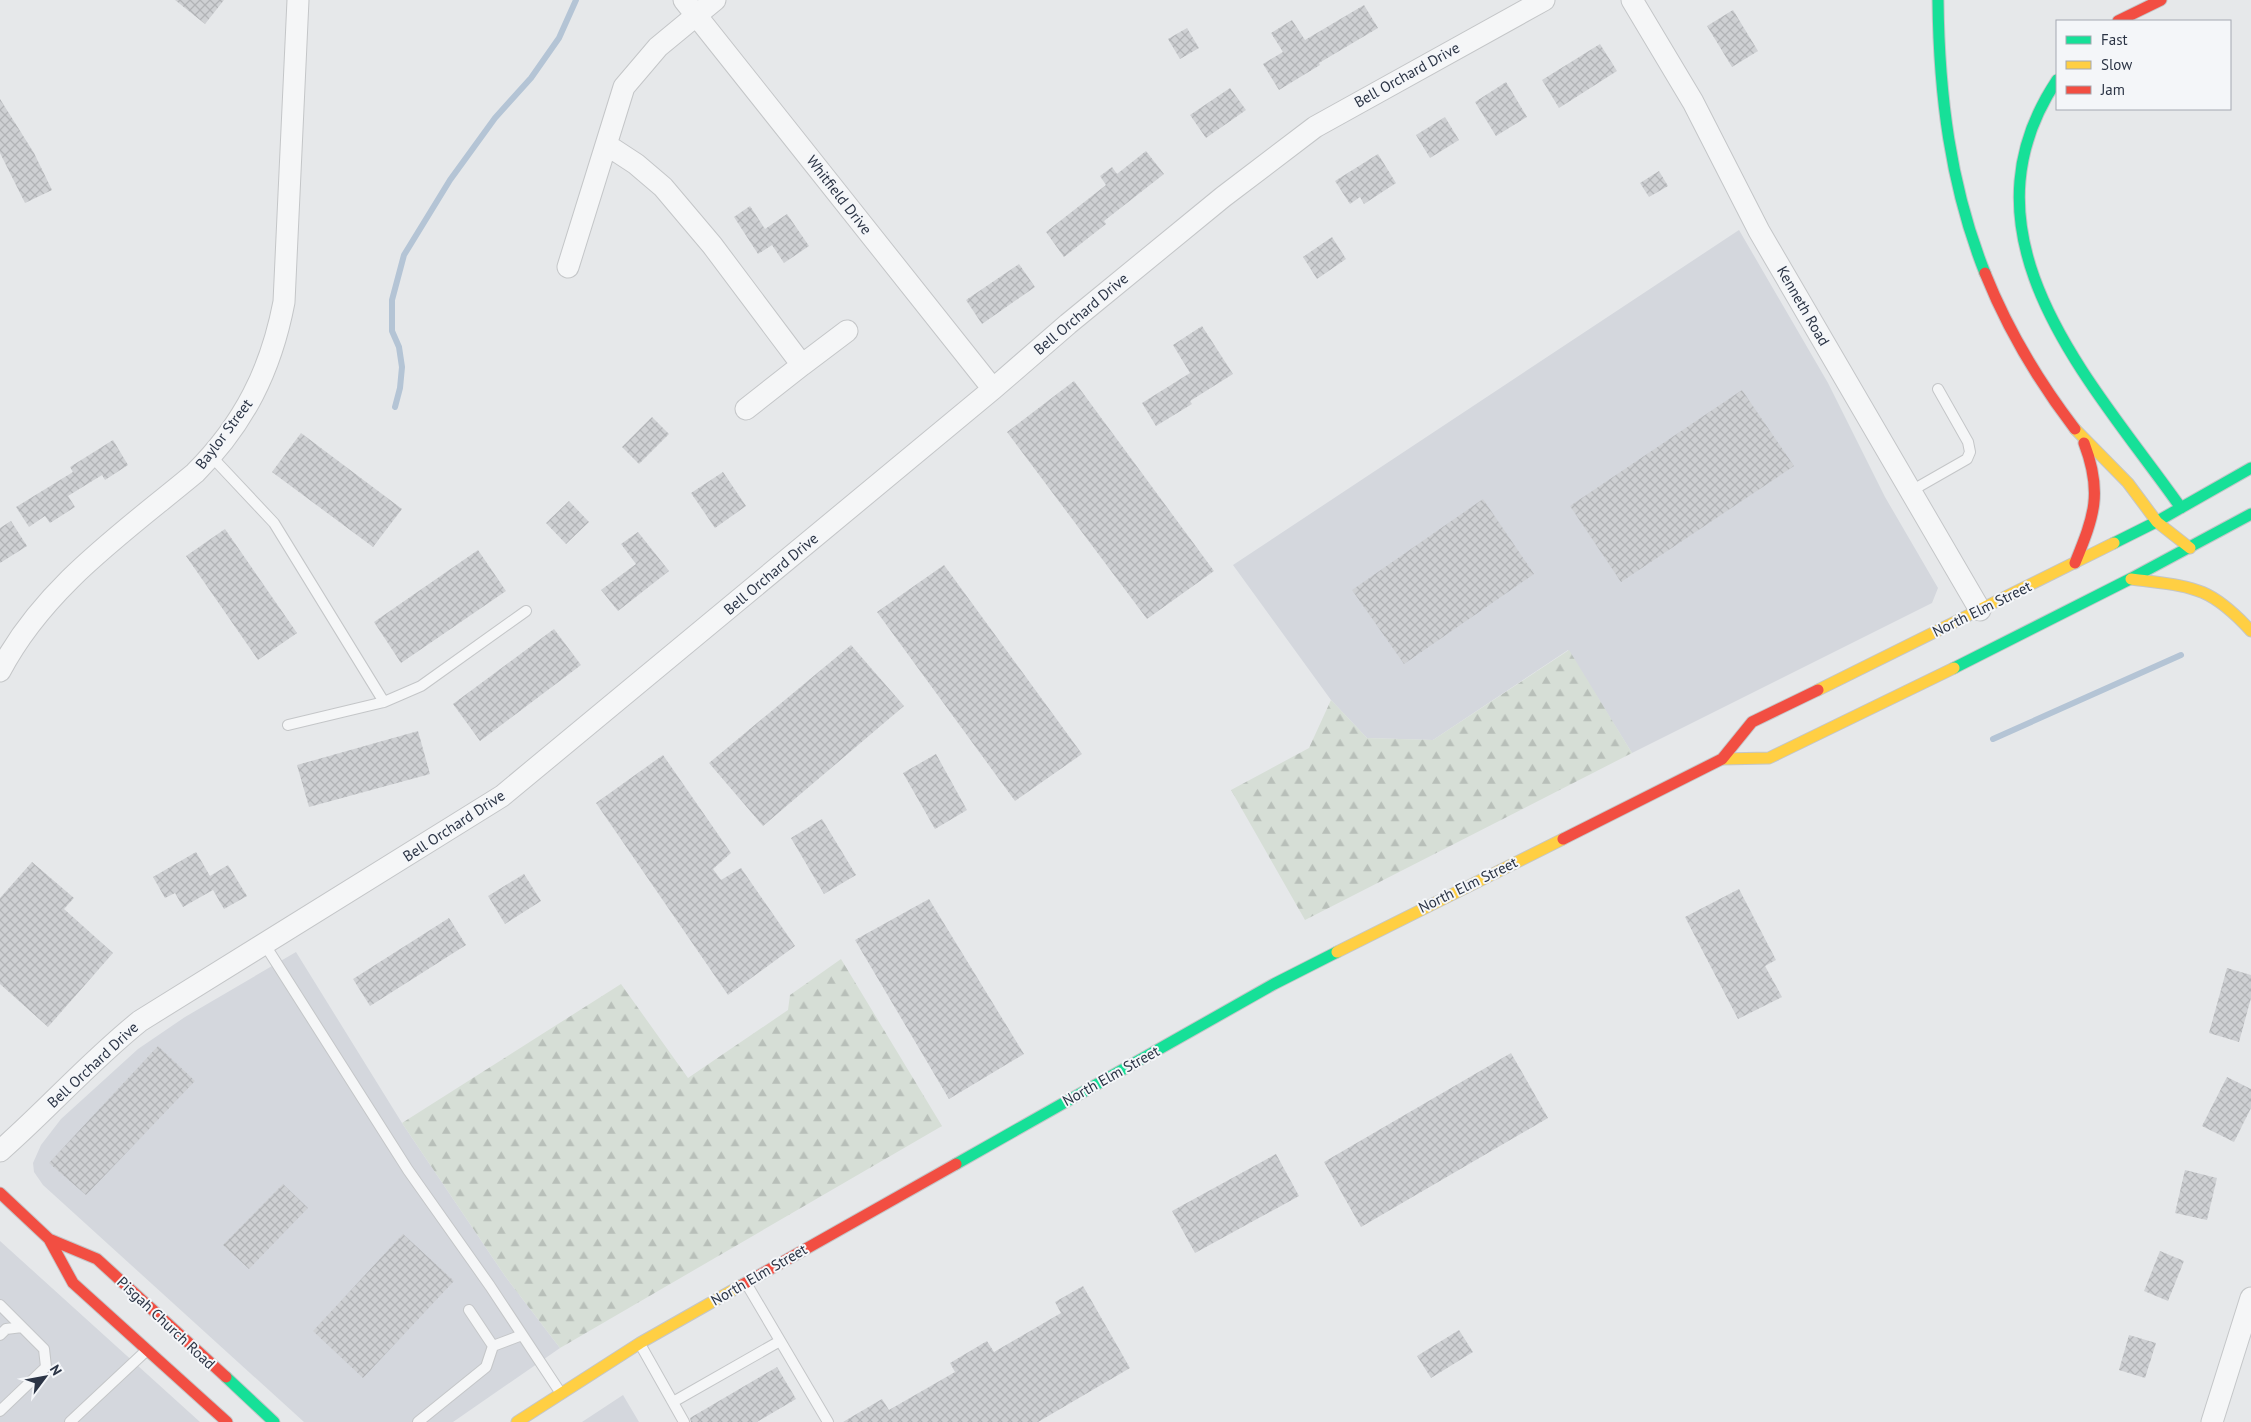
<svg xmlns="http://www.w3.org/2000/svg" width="2251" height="1422" font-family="'PT Sans',sans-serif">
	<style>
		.built { fill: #d4d7dd }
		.forest { fill: url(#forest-firs) }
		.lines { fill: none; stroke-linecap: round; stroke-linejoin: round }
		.stream { stroke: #b4c4d5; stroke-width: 6 }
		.building { fill: url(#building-cross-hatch) }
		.lane-casing { stroke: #c4c6c8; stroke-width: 12 }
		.street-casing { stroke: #c4c6c8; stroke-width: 23 }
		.fast-casing { stroke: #c4c6c8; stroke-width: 13 }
		.slow-casing { stroke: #c4c6c8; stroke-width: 13 }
		.jam-casing { stroke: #c4c6c8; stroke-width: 13 }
		.lane { stroke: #f5f6f7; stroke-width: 10 }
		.street { stroke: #f5f6f7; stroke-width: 21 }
		.fast { stroke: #16e098; stroke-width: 11 }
		.slow { stroke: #ffcf43; stroke-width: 11 }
		.jam { stroke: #f24e42; stroke-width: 11 }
		.labels { text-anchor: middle; stroke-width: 4; stroke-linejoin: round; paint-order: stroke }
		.street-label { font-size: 15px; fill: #2b3445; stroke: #f4f6f9 }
	</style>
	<defs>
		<pattern id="forest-firs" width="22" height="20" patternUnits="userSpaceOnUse" patternTransform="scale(1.25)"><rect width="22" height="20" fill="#d6ded6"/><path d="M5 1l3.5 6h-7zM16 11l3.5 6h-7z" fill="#b8bfb9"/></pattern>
		<pattern id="building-cross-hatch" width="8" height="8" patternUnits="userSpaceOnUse" patternTransform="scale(1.25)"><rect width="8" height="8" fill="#ced0d3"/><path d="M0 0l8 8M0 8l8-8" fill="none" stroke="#b1b3b6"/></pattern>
	</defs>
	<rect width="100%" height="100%" fill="#e6e8ea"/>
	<path class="built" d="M 1739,230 L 1828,383 L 1885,497 L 1938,588 L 1932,603 L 1632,753 L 1568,650 L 1433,740 L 1367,738 L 1331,700 L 1233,565 Z
		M 296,952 L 402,1123 L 505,1276 L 560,1348 L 453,1422 L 304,1422 L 43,1185 L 34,1172 L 33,1163 L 41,1145 L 61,1119 L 138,1049 L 185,1017 Z
		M 0,1241 L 200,1422 L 0,1422 Z
		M 623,1395 L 639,1422 L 582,1422 Z"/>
	<path class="forest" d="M 1569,650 L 1632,753 L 1305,920 L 1231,790 L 1309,748 L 1331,700 L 1367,738 L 1433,740 Z
		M 841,959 L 942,1126 L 560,1348 L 505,1276 L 402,1123 L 621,984 L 688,1078 L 788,1010 L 790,995 Z"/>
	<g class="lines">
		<path class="stream" d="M 395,407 L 400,388 L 402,367 L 399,347 L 392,331 L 392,300 L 404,255 L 450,180 L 495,118 L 531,78 L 559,38 L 576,0
			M 1993,739 L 2181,655"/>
	</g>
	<path class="building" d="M 175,0 L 224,0 L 205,24 Z
		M 1364,5 L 1378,28 L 1319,63 L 1320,65 L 1279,90 L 1263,64 L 1283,52 L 1271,33 L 1292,20 L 1305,40 Z
		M 1733,10 L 1758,51 L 1732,67 L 1707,26 Z
		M 1187,28 L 1199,48 L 1180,59 L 1168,39 Z
		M 1600,44 L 1617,71 L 1559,108 L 1542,80 Z
		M 1506,82 L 1527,117 L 1496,136 L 1475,102 Z
		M 1230,88 L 1246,110 L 1206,138 L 1190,115 Z
		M 0,99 L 34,153 L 52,190 L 25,203 L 0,153 Z
		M 1445,117 L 1459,140 L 1430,158 L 1416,135 Z
		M 1146,151 L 1164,174 L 1104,221 L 1106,224 L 1064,257 L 1046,232 L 1106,185 L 1100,176 L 1112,167 L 1117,174 Z
		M 1378,154 L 1396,183 L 1364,204 L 1360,197 L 1350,204 L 1335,181 Z
		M 1659,171 L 1668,186 L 1649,197 L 1640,183 Z
		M 750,206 L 765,229 L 787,214 L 809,246 L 784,263 L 772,245 L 758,254 L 734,217 Z
		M 1332,237 L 1346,259 L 1317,279 L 1303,257 Z
		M 1019,264 L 1035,287 L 982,324 L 966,300 Z
		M 1202,326 L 1233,374 L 1190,401 L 1192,404 L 1156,426 L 1142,403 L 1190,373 L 1173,345 Z
		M 1074,381 L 1214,571 L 1147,619 L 1007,432 Z
		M 1742,390 L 1794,466 L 1621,582 L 1570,506 Z
		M 652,417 L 669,434 L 639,464 L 622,447 Z
		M 301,433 L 402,509 L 373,547 L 272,472 Z
		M 113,440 L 128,465 L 105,480 L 102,475 L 68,496 L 75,507 L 50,523 L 45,516 L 29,527 L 16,507 L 73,472 L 70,467 Z
		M 723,472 L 746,506 L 715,528 L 691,493 Z
		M 1483,499 L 1534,574 L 1404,664 L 1352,590 Z
		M 569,501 L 589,522 L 566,544 L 546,523 Z
		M 11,521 L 27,546 L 0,563 L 0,528 Z
		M 225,529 L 297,633 L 258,660 L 186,556 Z
		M 638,532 L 669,571 L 618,611 L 601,590 L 636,564 L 621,544 Z
		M 478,550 L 506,591 L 401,663 L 374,622 Z
		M 944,565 L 1082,754 L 1015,801 L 877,612 Z
		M 554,629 L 581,665 L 480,741 L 453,704 Z
		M 851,645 L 904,706 L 763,826 L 709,763 Z
		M 418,731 L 430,774 L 309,807 L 297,765 Z
		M 936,754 L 967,810 L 935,829 L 903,773 Z
		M 663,755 L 731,853 L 713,869 L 721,880 L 741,868 L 795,946 L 728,995 L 596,803 Z
		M 822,819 L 856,875 L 824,894 L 791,838 Z
		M 196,852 L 210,876 L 228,865 L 247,896 L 224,909 L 213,890 L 183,907 L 175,893 L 165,898 L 153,877 Z
		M 32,862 L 74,898 L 64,909 L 113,953 L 48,1027 L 0,984 L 0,898 Z
		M 524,874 L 541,901 L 505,924 L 488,896 Z
		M 1739,889 L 1776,960 L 1765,966 L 1782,997 L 1738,1019 L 1685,917 Z
		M 929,899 L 1024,1054 L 949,1099 L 855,940 Z
		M 449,918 L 466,945 L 370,1006 L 353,979 Z
		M 2227,968 L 2251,975 L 2251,998 L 2239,1042 L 2209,1033 Z
		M 158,1046 L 195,1081 L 86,1195 L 49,1163 Z
		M 1511,1053 L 1548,1118 L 1361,1227 L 1324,1162 Z
		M 2227,1077 L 2251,1089 L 2251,1108 L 2234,1142 L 2202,1126 Z
		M 1276,1154 L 1299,1196 L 1195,1253 L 1172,1211 Z
		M 2185,1170 L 2217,1178 L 2207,1220 L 2175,1213 Z
		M 283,1184 L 308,1208 L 249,1269 L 223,1245 Z
		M 403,1234 L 454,1281 L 363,1378 L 313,1331 Z
		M 2160,1251 L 2184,1261 L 2168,1301 L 2144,1291 Z
		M 1083,1286 L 1130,1368 L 1038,1422 L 843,1422 L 882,1399 L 889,1410 L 955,1372 L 950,1363 L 987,1341 L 994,1352 L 1061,1313 L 1055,1302 Z
		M 1459,1330 L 1473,1352 L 1431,1378 L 1417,1356 Z
		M 2129,1335 L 2156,1343 L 2145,1378 L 2119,1370 Z
		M 777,1367 L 796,1399 L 757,1422 L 691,1422 L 690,1418 Z"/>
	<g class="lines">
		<defs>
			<path id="lane" d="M 211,456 L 274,523 L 384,702 L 421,686 L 526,611
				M 1911,491 L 1967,459 L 1970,452 L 1968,442 L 1938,389
				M 288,725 L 384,702
				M 265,945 L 408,1170 L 490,1286 L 560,1392
				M 746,1283 L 828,1422
				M 0,1305 L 44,1349 L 46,1367 L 0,1411
				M 0,1335 L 6,1329 L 22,1327
				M 640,1344 L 684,1422
				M 493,1346 L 522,1335
				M 673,1402 L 780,1341
				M 70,1422 L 147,1350
				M 418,1422 L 486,1367 L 493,1346 L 469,1310"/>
			<path id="street" d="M 684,0 L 993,389
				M 1632,0 L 1693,102 L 1759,231 L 1980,610
				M 607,145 L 636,164 L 663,187 L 712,245 L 802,365 L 746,409
				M 568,267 L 624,87 L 658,47 L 715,0
				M 802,365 L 847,331
				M 0,671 C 44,587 123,533 195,473 C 244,424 271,370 284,302 L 298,0
				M 0,1151 C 48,1109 90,1061 140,1021 L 502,796 L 993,389 L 1068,324 L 1223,197 L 1315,127 L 1544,0
				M 2212,1422 L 2251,1298"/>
			<path id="fast" d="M 1938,0 C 1939,94 1950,185 1985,273
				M 2057,80 C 1951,239 2093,383 2181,508
				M 2114,543 L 2156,522 L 2251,468
				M 1954,668 L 2132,578 L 2251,514
				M 956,1164 L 1274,984 L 1337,952
				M 226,1377 L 274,1422"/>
			<path id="slow" d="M 2075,429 L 2128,483 L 2157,522 L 2190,548
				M 2131,579 C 2191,587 2208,584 2251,631
				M 1818,690 L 2114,543
				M 1722,759 L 1769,758 L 1954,668
				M 1337,952 L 1563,839
				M 517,1422 L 640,1343 L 742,1285"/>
			<path id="jam" d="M 2118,21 L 2161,0
				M 1985,273 C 2007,328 2039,382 2075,429
				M 2075,563 C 2094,516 2103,493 2084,443
				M 1563,839 L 1722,759 L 1752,722 L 1818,690
				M 0,1193 L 49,1239 L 73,1283 L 227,1422
				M 49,1239 L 97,1259 L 226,1377
				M 742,1285 L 956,1164"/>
		</defs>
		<use href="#lane" class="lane-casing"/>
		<use href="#street" class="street-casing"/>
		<use href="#fast" class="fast-casing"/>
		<use href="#slow" class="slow-casing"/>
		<use href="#jam" class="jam-casing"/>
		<use href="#lane" class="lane"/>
		<use href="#street" class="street"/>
		<use href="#fast" class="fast"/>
		<use href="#slow" class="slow"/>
		<use href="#jam" class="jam"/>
	</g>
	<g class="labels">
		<g class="street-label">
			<text transform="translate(1407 75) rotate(-29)" y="5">Bell Orchard Drive</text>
			<text transform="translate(839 195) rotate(52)" y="5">Whitfield Drive</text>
			<text transform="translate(1803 306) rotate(60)" y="5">Kenneth Road</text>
			<text transform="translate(1081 314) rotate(-40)" y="5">Bell Orchard Drive</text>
			<text transform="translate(224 434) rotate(-53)" y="5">Baylor Street</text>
			<text transform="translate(771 574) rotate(-40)" y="5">Bell Orchard Drive</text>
			<text transform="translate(1982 609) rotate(-26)" y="5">North Elm Street</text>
			<text transform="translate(454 826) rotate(-33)" y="5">Bell Orchard Drive</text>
			<text transform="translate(1468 885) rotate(-26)" y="5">North Elm Street</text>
			<text transform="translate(93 1065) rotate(-43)" y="5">Bell Orchard Drive</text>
			<text transform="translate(1111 1076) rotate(-29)" y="5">North Elm Street</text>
			<text transform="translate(759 1275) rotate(-30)" y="5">North Elm Street</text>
			<text transform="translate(166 1323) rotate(43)" y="5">Pisgah Church Road</text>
		</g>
	</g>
	<rect x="2056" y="20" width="175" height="90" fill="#f4f6f9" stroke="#a4a8b1"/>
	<rect x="2066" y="36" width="25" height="8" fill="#16e098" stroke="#a4a8b1"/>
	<text x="2101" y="45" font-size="15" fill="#2b3445">Fast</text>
	<rect x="2066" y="61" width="25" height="8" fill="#ffcf43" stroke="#a4a8b1"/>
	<text x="2101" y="70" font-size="15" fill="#2b3445">Slow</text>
	<rect x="2066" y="86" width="25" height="8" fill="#f24e42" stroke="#a4a8b1"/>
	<text x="2101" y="95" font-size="15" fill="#2b3445">Jam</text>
	<g transform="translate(45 1377) rotate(58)" stroke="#f4f6f9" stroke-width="4" paint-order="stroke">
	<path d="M0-4L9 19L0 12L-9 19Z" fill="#2b3445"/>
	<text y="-8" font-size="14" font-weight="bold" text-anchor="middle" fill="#2b3445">N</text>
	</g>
</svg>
